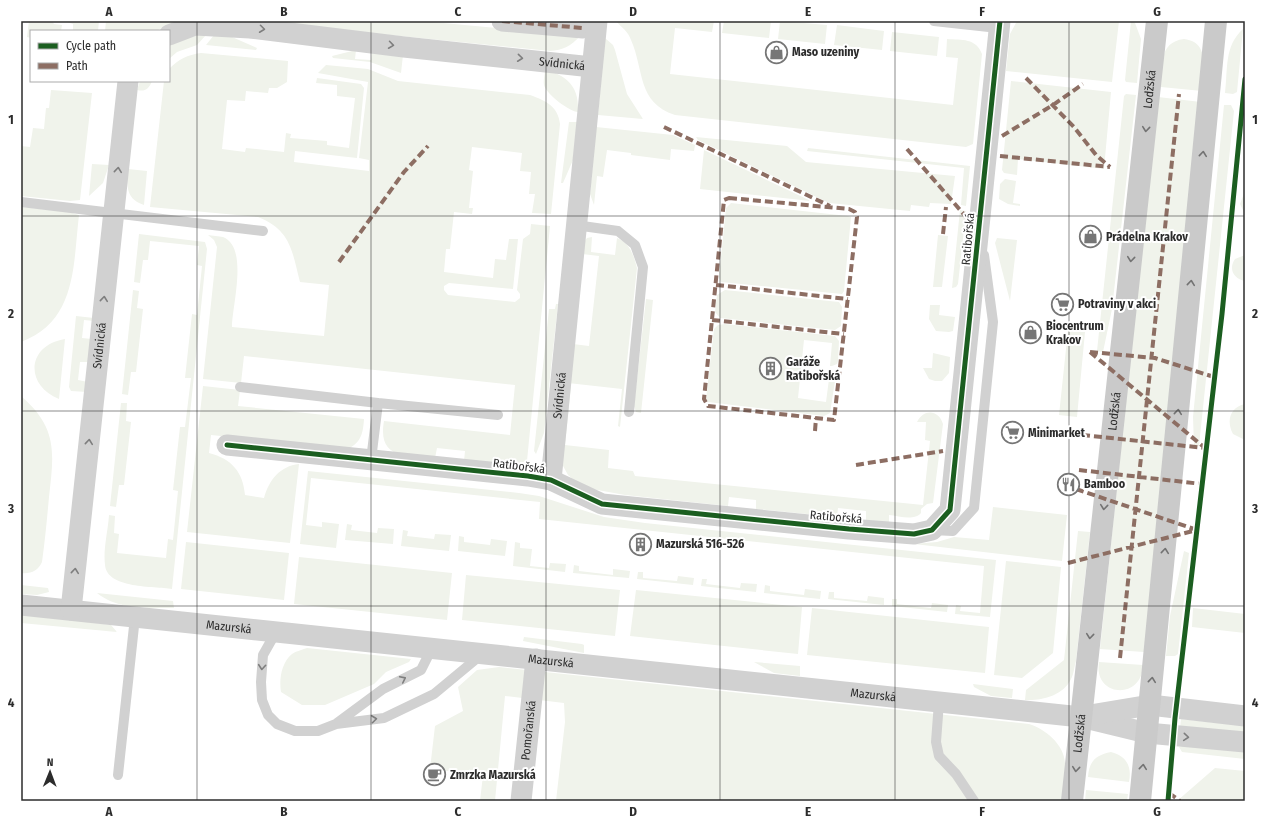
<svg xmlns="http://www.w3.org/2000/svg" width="1266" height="822" font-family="'Fira Sans Condensed',sans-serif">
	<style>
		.green { fill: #f0f3eb }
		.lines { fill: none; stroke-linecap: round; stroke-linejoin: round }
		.lane { stroke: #d1d1d1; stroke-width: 10 }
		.street { stroke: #d1d1d1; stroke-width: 21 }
		.secondary { stroke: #cacaca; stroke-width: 22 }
		.quiet { stroke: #8d6e63; stroke-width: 4; stroke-dasharray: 8 4; stroke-linecap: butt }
		.cycleway-casing { stroke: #fff; stroke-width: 8 }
		.cycleway { stroke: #1b5e20; stroke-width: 5 }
		.oneway { stroke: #7e7e7e }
		.oneway2 { stroke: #737373 }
		.grid { fill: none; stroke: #2c2c2c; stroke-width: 1; stroke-opacity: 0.55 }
		.labels { text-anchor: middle; stroke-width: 4; stroke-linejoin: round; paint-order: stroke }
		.poi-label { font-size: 12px; font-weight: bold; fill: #2c2c2c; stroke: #fff; text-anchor: start }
		.street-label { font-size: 12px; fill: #2c2c2c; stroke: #fff }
		.neatline { fill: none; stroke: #2c2c2c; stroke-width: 1.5 }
		.grid-label { font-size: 13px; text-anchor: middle; font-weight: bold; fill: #2c2c2c }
	</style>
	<rect width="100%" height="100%" fill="#fff"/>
	<path class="green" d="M 29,21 L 52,21 L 54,24 L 62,25 L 61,31 L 31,31 L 31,38 L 27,37 Z
		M 64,21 L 99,21 L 98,31 L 73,31 L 73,24 Z
		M 106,21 L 177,21 L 156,31 L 105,31 Z
		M 249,21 L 422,21 L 580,36 C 571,46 563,50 550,51 Z
		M 616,21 L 714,21 L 712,32 L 675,28 L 670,74 L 953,105 L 958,58 L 946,57 L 947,39 C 962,40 976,38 982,54 L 973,144 L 966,147 L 675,115 C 637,103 644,69 631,40 C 628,31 622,28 616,21 Z
		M 724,21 L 771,21 L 769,38 L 722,33 Z
		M 780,21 L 827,25 L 825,44 L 778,39 Z
		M 1017,21 L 1119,21 L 1112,82 L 1006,71 L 1010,34 Z
		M 1131,21 L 1135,23 L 1141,39 L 1137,83 L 1126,82 L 1125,80 Z
		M 837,25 L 884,31 L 882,50 L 834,45 Z
		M 1243,29 L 1237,92 L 1233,94 L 1225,93 C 1228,69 1224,46 1243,29 Z
		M 892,32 L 939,37 L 937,56 L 890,51 Z
		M 199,35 L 206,35 L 197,45 L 177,52 L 169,59 L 169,45 L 176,41 Z
		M 214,35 L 232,37 L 257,48 L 256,50 L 206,45 Z
		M 605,38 L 613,45 L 615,50 L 627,94 L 643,119 L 598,115 Z
		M 1184,39 C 1211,42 1203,72 1202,91 L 1161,87 C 1162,68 1158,42 1184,39 Z
		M 356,50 L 355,59 L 371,60 L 372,52 L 403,55 L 401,73 L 370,62 L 333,58 L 332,56 Z
		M 201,53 L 288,61 L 287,82 L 277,88 L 269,88 L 268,93 L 246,91 L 245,101 L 227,100 L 222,149 L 245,152 L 246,148 L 284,152 L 286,133 L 291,134 L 290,138 L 327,141 L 327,145 L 349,148 L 355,98 L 337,96 L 337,85 L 316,83 L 317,78 L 361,84 L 364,88 L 357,158 L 295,151 L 294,162 L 369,171 L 369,160 L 359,158 L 368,82 L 318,73 L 326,65 L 368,69 L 398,81 L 530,95 C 546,101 558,106 560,124 L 551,214 L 532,213 L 535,194 L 529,194 L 531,172 L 520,171 L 522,153 L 472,147 L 469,170 L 473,171 L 469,208 L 473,208 L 472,214 L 454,212 L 450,249 L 446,249 L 444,272 L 493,278 L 495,259 L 506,260 L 509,239 L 518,239 L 513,289 L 449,283 L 444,286 L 444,290 L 448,295 L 515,302 L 520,298 L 520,294 L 517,290 L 523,239 L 530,234 L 531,224 L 550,226 L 527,461 L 513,465 L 464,461 L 465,451 L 437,448 L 435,458 C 408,456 377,460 384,421 L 510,435 L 515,385 L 244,356 L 241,383 L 203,379 L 217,247 L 214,240 L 208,235 C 212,236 219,236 223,237 C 249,247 232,306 232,327 L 324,336 L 329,285 L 300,282 C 292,251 291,230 258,217 L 150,207 L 164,81 L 169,81 L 169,69 C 179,59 187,55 201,53 Z
		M 545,69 C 569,77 579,87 578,112 C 570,112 546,94 544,85 C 543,81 545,74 545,69 Z
		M 140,81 L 152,81 C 149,89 145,92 137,90 Z
		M 1011,81 L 1111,92 L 1104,169 L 1018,159 L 1017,175 L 1004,173 L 1002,170 Z
		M 51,90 L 92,93 L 80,200 L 70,201 L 21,196 L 21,146 L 30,147 L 33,128 L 44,129 L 46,108 L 49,108 Z
		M 1126,94 L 1136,95 L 1112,309 L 1103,352 L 1097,351 L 1124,96 Z
		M 1158,97 L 1201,102 L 1144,652 L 1100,649 Z
		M 1224,105 L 1231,105 L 1234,111 L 1199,446 L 1194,446 L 1193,417 Z
		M 569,122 L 577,122 L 573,160 L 563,183 L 561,183 Z
		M 596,127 L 673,135 L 695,145 L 694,151 L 671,149 L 670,160 L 631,155 L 631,153 L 607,150 L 603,177 L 597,176 L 594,205 L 590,194 Z
		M 696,137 L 787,146 L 806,162 L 955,176 L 951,204 L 930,203 L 929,207 L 911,205 L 910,211 L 829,203 L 698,140 Z
		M 808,148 L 970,166 L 966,206 L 961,205 L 964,168 L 807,151 Z
		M 704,150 L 811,201 L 700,189 Z
		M 92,164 L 109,165 L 103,183 L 89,196 Z
		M 128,169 L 147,171 L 144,205 C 125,199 127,185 128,169 Z
		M 1005,179 L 1016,181 L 1013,203 L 1020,204 L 1020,206 L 1008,204 L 999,199 L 1000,184 Z
		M 1245,191 L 1245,214 L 1240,204 Z
		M 731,203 L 848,216 L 851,217 L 844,291 L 842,294 L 721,282 L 719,277 L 726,208 Z
		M 21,207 L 69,212 L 79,215 C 73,265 77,321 21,342 Z
		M 960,210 L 966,211 L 958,284 L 956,287 L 952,288 Z
		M 139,234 L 205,242 L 207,249 L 172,589 C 154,586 107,589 105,565 C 103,549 108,531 109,515 L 115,516 L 114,533 L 119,534 L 117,553 L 166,558 L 168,539 L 173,540 L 178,491 L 173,490 L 180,427 L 185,427 L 191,378 L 185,378 L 192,314 L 197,315 L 202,266 L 197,265 L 199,246 L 150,241 L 148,260 L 143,260 L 140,283 L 134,282 Z
		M 938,235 L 948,236 L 942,287 L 933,287 Z
		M 592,237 L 591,252 L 615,255 L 617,238 C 630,243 634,256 637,268 L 620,427 L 618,426 L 622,389 L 568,383 L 573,344 L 589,346 L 599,256 L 582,254 L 584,242 L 587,238 Z
		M 997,238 L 1017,240 L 1010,301 L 995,243 Z
		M 1245,255 L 1245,281 C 1234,279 1228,269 1235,259 Z
		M 133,290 L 139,291 L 137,308 L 143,309 L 136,372 L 131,372 L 128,395 L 122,394 Z
		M 725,290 L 839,302 L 842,307 L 841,326 L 835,330 L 720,318 L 715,312 L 717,295 Z
		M 646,299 L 653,300 L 641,413 L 636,412 L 634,406 Z
		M 556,304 L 558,304 L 544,433 L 536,454 L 534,451 L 549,309 L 555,309 Z
		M 930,305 L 940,305 L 939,315 L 955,317 L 953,331 L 949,332 L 936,331 L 929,319 Z
		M 76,316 L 94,318 L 94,321 L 84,320 L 82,338 L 92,339 L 90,362 L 80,362 L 78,380 L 88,382 L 87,392 L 71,391 L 69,387 Z
		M 725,324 L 835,336 L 839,341 L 838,361 L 837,364 L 832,366 L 830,366 L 832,343 L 804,340 L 798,398 L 826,402 L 829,379 L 831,376 L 835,381 L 830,413 L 824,416 L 708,402 L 706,399 L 714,329 L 718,325 Z
		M 1068,330 L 1085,332 L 1077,417 L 1059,415 Z
		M 65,339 L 59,399 C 24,385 27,345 65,339 Z
		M 933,353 L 950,357 L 949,373 L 942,381 L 935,381 L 929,379 L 923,368 L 932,368 Z
		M 568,385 L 571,385 L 565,445 L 609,450 L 608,468 L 633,471 L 635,476 L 923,505 L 930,441 L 925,440 L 926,422 L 917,422 C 924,408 939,410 943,424 L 933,503 L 927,504 L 921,509 L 921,513 C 914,521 899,516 889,515 L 889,523 L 866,520 L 866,511 L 838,508 L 837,517 L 756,509 L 756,500 L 729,497 L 728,506 L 625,495 L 592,489 L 576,482 L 568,475 L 562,464 Z
		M 203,386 L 240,390 L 238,406 L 364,419 C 363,434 361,442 348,449 L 211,435 L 209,453 C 232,459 243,472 245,495 L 264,498 C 269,480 280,466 299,464 L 290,543 L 187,532 Z
		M 21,396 C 58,428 54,453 49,497 C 47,519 45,541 42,562 C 38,571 31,574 21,573 Z
		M 121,403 L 127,403 L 126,421 L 131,422 L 124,485 L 119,485 L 116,507 L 110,506 Z
		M 1245,404 L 1245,440 L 1233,434 C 1226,421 1230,407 1245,404 Z
		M 308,471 L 519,493 L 539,496 L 604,517 L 645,523 L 996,560 L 990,617 L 955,614 L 956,605 L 961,606 L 960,611 L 980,613 L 984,566 L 539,519 L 540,502 L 311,478 L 306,525 L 322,527 L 322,522 L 339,524 L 336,548 L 300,544 Z
		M 993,507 L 1067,515 L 1062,561 L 914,544 L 937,542 L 954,537 L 989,540 Z
		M 347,524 L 352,525 L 351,530 L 377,533 L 378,528 L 394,529 L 393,544 L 345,540 Z
		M 403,530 L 408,531 L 407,536 L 434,539 L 435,534 L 451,535 L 449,551 L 401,546 Z
		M 1078,531 L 1090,532 L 1076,661 C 1074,667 1074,674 1071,679 C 1063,696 1041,701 1025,700 L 1026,690 L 1064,660 Z
		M 459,536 L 464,537 L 464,542 L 490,545 L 491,539 L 507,541 L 505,556 L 458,551 Z
		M 186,542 L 289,553 L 284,600 L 181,589 Z
		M 515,542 L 520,543 L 520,548 L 532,549 L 530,566 L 549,568 L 550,563 L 566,564 L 565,572 L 513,566 Z
		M 1184,551 L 1189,553 L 1178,654 L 1175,656 L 1166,656 L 1170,616 Z
		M 299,557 L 452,573 L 447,620 L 294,604 Z
		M 1006,561 L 1061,567 L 1053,653 L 1022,678 L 994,675 Z
		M 574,565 L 579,566 L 579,571 L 613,575 L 613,569 L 630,571 L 629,578 L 573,573 Z
		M 638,572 L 643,572 L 643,578 L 677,581 L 678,576 L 694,578 L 693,585 L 637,579 Z
		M 466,575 L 620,590 L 615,636 L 462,620 Z
		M 702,579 L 707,579 L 706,584 L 740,588 L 741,583 L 757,584 L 756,592 L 701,586 Z
		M 21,585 L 48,588 L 49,592 L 37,595 L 21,594 Z
		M 765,585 L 770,586 L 770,591 L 804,595 L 805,589 L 821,591 L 820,599 L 764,593 Z
		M 636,590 L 802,607 L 798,654 L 630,636 Z
		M 829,592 L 834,592 L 834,598 L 867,601 L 868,596 L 884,598 L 884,605 L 828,599 Z
		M 97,593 L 173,601 L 174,608 C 147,608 118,610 97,593 Z
		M 892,599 L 897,599 L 897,604 L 931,608 L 932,603 L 948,605 L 947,612 L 892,606 Z
		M 812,608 L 989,627 L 985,673 L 807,655 Z
		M 1193,608 L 1245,614 L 1245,633 L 1192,627 Z
		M 21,613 L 111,625 L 117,632 L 21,623 Z
		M 524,637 L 582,644 L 584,645 L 584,653 L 523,641 Z
		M 307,648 L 402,658 L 411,659 L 409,662 L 386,672 L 374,684 L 325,705 L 302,705 L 281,692 C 279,680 281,663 292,654 C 296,651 302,650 307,648 Z
		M 754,662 L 800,666 L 800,676 L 774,673 Z
		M 1099,662 L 1143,665 C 1142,701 1093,697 1099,662 Z
		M 499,667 L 1029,724 C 1045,729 1064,744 1065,763 C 1066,775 1063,789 1062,801 L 556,801 L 565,722 L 564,703 L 505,696 L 495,801 L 480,801 L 483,775 L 430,769 L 435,726 L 463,711 L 458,687 L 477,670 Z
		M 973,684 L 1013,689 L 1012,698 L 991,696 L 974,687 Z
		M 1181,719 L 1245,726 L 1245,735 L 1180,728 Z
		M 1190,743 L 1245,746 L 1245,759 L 1182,752 L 1179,747 Z
		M 1111,752 C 1127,756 1132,767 1129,782 L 1088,777 C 1089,761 1096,755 1111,752 Z
		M 1215,768 L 1245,771 L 1245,801 L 1177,801 Z
		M 1086,790 L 1128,794 L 1127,801 L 1085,801 Z"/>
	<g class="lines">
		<path class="lane" d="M 934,21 L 998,28
			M 21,202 L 263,231
			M 575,225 L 618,231 L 635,245 L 643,267 L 629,412
			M 240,387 L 378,403
			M 371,460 L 378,403 L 498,415
			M 932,530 L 953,531 L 974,508 L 993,322 L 984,255
			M 276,632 L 263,655 L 261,682 L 262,700 L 268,715 L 277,724 L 295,731 L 318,731 L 336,724 L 384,718 L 434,694 L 481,655
			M 939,702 L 936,742 L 939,756 L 956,774 L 974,801
			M 337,723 L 383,689 L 421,670 L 432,648
			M 118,775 L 135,617"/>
		<g class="street">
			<path d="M 502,21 L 583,28"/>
			<path id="s1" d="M 169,35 L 195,25 L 250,28 L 404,47 L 592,67"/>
			<path d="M 227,445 L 528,476 L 551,480 L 602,504 L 849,529 L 914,534 L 932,530 L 950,510 L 1000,21"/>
			<path id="s2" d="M 551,480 L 597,21"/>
			<path id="s3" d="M 21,605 L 1081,717 L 1147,733 L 1245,742"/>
			<path id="s4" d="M 71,610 L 128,81"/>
			<path d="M 1090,715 L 1150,705 L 1245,716"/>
			<path id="s5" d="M 521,801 L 536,659"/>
		</g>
		<g class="secondary">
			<path id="s6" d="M 1072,801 L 1157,21"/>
			<path d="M 1140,801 L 1216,21"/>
		</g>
		<path class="quiet" d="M 502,21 L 583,28
			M 1026,78 L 1074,127 L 1096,155 L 1110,167
			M 664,127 L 830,206
			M 1002,136 L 1053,105 L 1083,84
			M 907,149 L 968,219
			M 1000,156 L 1110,167
			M 729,198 L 849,209 L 855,212 L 857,217 L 834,420 L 708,406 L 704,399 L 724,200 Z
			M 943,234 L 946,207
			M 339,262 L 404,172 L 428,146
			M 716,285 L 848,299
			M 712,320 L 844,334
			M 1090,352 L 1205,448
			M 1090,352 L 1155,358 L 1214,377
			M 815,431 L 816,418
			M 1082,435 L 1205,448
			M 856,465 L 943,451
			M 1079,470 L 1202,484
			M 1076,489 L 1197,530
			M 1068,563 L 1197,530
			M 1120,658 L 1179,94
			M 1169,793 L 1180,801"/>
		<defs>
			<path id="cycleway" d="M 227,445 L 528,476 L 551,480 L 602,504 L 849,529 L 914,534 L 932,530 L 950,510 L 1000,21
				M 1168,801 L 1175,718 L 1222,314 L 1245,79"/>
		</defs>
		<use href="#cycleway" class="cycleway-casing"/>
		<use href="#cycleway" class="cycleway"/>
	</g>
	<defs><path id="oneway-chevron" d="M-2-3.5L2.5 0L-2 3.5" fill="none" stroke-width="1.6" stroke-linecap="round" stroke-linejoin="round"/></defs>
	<g class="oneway">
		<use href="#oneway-chevron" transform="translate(262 29) rotate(7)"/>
		<use href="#oneway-chevron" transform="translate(391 45) rotate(8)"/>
		<use href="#oneway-chevron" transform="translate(520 58) rotate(6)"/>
		<use href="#oneway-chevron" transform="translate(118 170) rotate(-84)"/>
		<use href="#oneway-chevron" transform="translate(104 299) rotate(-84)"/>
		<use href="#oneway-chevron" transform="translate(89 442) rotate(-84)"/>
		<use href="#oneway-chevron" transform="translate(75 571) rotate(-84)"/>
		<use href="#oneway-chevron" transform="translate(262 667) rotate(95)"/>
		<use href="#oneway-chevron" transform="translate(403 679) rotate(-26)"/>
		<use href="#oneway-chevron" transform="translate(374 719) rotate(-7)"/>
		<use href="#oneway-chevron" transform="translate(1186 737) rotate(5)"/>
	</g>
	<g class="oneway2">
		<use href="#oneway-chevron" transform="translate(1146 129) rotate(96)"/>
		<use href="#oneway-chevron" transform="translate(1203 154) rotate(-84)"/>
		<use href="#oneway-chevron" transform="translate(1131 259) rotate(96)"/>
		<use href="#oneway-chevron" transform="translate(1191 283) rotate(-84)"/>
		<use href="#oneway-chevron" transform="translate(1178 412) rotate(-84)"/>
		<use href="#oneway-chevron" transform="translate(1104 507) rotate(96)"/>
		<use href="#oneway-chevron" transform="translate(1165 551) rotate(-84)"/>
		<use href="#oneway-chevron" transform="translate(1090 636) rotate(96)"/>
		<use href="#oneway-chevron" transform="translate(1152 680) rotate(-84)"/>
		<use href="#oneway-chevron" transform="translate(1143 767) rotate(-84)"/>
		<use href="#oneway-chevron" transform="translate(1076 769) rotate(96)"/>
	</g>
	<path class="grid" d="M 197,21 L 197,801M 371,21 L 371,801M 546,21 L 546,801M 720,21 L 720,801M 895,21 L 895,801M 1069,21 L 1069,801M 21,216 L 1245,216M 21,411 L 1245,411M 21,606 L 1245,606"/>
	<defs>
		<symbol id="shop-ring" viewBox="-11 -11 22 22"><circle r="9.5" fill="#fff" stroke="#767676" stroke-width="1.5"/><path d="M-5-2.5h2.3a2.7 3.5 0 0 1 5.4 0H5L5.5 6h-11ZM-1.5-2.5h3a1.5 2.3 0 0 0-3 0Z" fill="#767676"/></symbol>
		<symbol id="supermarket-ring" viewBox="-11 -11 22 22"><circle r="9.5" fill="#fff" stroke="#767676" stroke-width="1.5"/><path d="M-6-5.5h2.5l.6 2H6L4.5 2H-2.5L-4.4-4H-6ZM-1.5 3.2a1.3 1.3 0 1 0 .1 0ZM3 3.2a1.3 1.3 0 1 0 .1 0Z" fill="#767676"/></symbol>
		<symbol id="building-ring" viewBox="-11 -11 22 22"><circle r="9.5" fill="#fff" stroke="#767676" stroke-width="1.5"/><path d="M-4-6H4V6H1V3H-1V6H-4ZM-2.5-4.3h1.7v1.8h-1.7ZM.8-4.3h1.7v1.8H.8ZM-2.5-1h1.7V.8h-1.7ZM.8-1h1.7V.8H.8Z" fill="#767676"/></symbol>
		<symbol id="restaurant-ring" viewBox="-11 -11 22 22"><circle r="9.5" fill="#fff" stroke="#767676" stroke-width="1.5"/><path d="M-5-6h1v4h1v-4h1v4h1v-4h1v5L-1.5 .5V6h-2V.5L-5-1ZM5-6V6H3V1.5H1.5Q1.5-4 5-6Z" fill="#767676"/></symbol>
		<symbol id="cafe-ring" viewBox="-11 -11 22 22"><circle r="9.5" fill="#fff" stroke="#767676" stroke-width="1.5"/><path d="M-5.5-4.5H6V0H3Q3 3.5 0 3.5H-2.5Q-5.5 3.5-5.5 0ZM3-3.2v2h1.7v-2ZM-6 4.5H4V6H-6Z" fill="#767676"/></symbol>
	</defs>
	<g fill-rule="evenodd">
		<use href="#shop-ring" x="764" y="40" width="25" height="25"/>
		<use href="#shop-ring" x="1078" y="224" width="25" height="25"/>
		<use href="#supermarket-ring" x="1050" y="292" width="25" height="25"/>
		<use href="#shop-ring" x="1018" y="320" width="25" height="25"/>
		<use href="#building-ring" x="758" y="356" width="25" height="25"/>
		<use href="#supermarket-ring" x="1000" y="420" width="25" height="25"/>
		<use href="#restaurant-ring" x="1056" y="472" width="25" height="25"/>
		<use href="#building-ring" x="628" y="532" width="25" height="25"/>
		<use href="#cafe-ring" x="422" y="762" width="25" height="25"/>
	</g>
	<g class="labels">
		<g class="poi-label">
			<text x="792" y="56">Maso uzeniny</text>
			<text x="1106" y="241">Prádelna Krakov</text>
			<text x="1078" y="308">Potraviny v akci</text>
			<text x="1046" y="330">Biocentrum<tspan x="1046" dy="14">Krakov</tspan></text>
			<text x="786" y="366">Garáže<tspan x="786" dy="14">Ratibořská</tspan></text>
			<text x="1028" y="437">Minimarket</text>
			<text x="1084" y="488">Bamboo</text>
			<text x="656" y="548">Mazurská 516-526</text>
			<text x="450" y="779">Zmrzka Mazurská</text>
		</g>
		<g class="street-label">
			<text dy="4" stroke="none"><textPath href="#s1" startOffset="397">Svídnická</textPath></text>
			<text dy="4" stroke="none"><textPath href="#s6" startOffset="716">Lodžská</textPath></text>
			<text transform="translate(968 239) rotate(-85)" y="4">Ratibořská</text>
			<text dy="4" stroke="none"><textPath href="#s4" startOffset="266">Svídnická</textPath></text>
			<text dy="4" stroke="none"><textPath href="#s2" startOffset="85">Svídnická</textPath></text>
			<text dy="4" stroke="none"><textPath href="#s6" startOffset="392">Lodžská</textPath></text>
			<text transform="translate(519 466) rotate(7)" y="4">Ratibořská</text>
			<text transform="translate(836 517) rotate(5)" y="4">Ratibořská</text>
			<text dy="4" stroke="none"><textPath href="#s3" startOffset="209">Mazurská</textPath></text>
			<text dy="4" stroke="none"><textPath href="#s3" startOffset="533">Mazurská</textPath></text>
			<text dy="4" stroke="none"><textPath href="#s3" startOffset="857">Mazurská</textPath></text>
			<text dy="4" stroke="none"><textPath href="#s5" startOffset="71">Pomořanská</textPath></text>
			<text dy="4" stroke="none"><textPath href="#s6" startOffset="68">Lodžská</textPath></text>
		</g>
	</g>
	<rect width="1266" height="822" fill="none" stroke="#ffffff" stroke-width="44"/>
	<rect x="30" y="30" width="140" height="52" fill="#ffffff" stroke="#ababab"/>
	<rect x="38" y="43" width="20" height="6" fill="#1b5e20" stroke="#ababab"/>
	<text x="66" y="50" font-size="12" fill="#2c2c2c">Cycle path</text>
	<rect x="38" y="63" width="20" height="6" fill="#8d6e63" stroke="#ababab"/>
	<text x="66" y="70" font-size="12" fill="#2c2c2c">Path</text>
	<g transform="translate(50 772) rotate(1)" stroke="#ffffff" stroke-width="3" paint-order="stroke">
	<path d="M0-3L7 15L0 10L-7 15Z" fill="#2c2c2c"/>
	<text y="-6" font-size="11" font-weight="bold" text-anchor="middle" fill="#2c2c2c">N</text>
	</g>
	<rect x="22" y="22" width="1222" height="778" class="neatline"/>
	<g class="grid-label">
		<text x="109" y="16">A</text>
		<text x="284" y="16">B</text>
		<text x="458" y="16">C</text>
		<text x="633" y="16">D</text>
		<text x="808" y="16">E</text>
		<text x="982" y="16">F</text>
		<text x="1157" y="16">G</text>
		<text x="11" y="124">1</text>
		<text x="1255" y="124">1</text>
		<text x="11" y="318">2</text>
		<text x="1255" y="318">2</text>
		<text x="11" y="513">3</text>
		<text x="1255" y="513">3</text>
		<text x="11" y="707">4</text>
		<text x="1255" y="707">4</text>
		<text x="109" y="816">A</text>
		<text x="284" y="816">B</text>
		<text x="458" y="816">C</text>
		<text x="633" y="816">D</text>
		<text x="808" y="816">E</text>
		<text x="982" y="816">F</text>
		<text x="1157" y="816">G</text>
	</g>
</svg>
